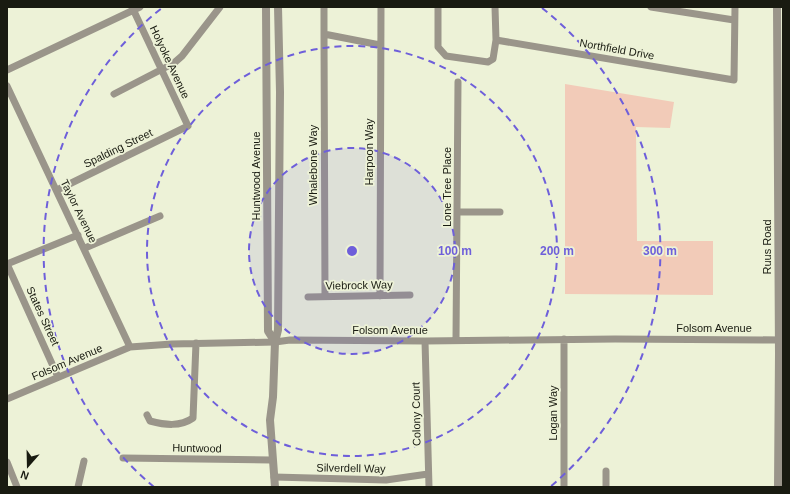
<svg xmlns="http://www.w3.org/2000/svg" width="790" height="494" font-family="Helvetica,sans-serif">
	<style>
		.green { fill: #f2cbb8 }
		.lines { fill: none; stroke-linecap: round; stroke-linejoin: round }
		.minor { stroke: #9a958a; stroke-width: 7 }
		.tertiary { stroke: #9a958a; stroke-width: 8 }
		.ring { fill: none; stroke: #6e5fda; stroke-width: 2; stroke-dasharray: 7 5 }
		.labels { text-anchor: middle; stroke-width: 3.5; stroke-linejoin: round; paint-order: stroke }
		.street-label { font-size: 11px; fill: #191b11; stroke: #edf2d7 }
		.centre { fill: #6e5fda; stroke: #edf2d7; stroke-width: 2 }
		.ring-label { font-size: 12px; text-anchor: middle; font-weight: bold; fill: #6e5fda; stroke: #edf2d7; stroke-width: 3.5; stroke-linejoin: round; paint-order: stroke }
	</style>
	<rect width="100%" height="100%" fill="#edf2d7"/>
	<path class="green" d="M 565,84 L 674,102 L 670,128 L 636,127 L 637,241 L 713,241 L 713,295 L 565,294 Z"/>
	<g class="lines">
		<path class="minor" d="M 324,7 L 324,34 L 380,45
			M 438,7 L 438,47 L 446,56 L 488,62 L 493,59 L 496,40 L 495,7
			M 651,7 L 734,20
			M 324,34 L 325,296
			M 496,40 L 734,80 L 735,7
			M 7,70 L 140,7
			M 7,86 L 130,347
			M 114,94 L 174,63 L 182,56 L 220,7
			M 57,190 L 188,126 L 132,7
			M 458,212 L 500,212
			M 85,248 L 160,216
			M 380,296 L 381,7
			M 308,297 L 410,295
			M 564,339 L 564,487
			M 456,340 L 458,82
			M 425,341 L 429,487
			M 58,377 L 7,264 L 78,235
			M 7,399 L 130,347 L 172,344 L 275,342 L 290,340 L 425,341 L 615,339 L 783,340
			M 147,415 L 150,421 C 165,425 180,427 193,418 L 196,343
			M 123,458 L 271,460
			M 7,462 L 17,487
			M 274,477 L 386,480 L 428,474
			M 78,487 L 84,461
			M 606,487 L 606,471"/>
		<path class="tertiary" d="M 266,7 L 268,331 L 275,342
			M 777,7 L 779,353 L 778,487
			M 275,487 L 270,420 L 273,397 L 275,342 L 278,330 L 280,92 L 278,7"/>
	</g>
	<circle cx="352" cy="251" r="103" fill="#6e5fda" fill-opacity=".12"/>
	<g class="ring">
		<circle cx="352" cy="251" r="103"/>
		<circle cx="352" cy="251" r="205"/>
		<path d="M154 487A308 308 0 0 1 162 8M542 8A308 308 0 0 1 550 487"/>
	</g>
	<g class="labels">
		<g class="street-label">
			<text transform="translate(617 49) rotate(10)" y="4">Northfield Drive</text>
			<text transform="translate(170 62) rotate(65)" y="4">Holyoke Avenue</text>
			<text transform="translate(118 148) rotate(-26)" y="4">Spalding Street</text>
			<text transform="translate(369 152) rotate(-90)" y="4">Harpoon Way</text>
			<text transform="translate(313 165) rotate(-90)" y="4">Whalebone Way</text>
			<text transform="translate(256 176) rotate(-90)" y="4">Huntwood Avenue</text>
			<text transform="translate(447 187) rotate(-90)" y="4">Lone Tree Place</text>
			<text transform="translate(79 211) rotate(64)" y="4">Taylor Avenue</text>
			<text transform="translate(767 247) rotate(-90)" y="4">Ruus Road</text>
			<text transform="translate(359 285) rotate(-1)" y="4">Viebrock Way</text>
			<text transform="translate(43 316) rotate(65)" y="4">States Street</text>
			<text x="714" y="332">Folsom Avenue</text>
			<text x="390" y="334">Folsom Avenue</text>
			<text transform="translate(67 362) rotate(-23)" y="4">Folsom Avenue</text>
			<text transform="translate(553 413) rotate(-90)" y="4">Logan Way</text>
			<text transform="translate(416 414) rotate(-91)" y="4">Colony Court</text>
			<text transform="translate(197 448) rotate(1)" y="4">Huntwood</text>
			<text transform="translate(351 468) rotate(1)" y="4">Silverdell Way</text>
		</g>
	</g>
	<circle cx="352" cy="251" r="6" class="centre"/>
	<g class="ring-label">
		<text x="455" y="255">100 m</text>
		<text x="557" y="255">200 m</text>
		<text x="660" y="255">300 m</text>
	</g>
	<rect width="790" height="494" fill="none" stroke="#191b11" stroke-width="16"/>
	<g transform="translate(28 466) rotate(200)" stroke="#edf2d7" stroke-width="3" paint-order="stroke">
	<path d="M0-3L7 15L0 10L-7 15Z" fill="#191b11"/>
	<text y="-6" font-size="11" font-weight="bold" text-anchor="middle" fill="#191b11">N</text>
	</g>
</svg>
